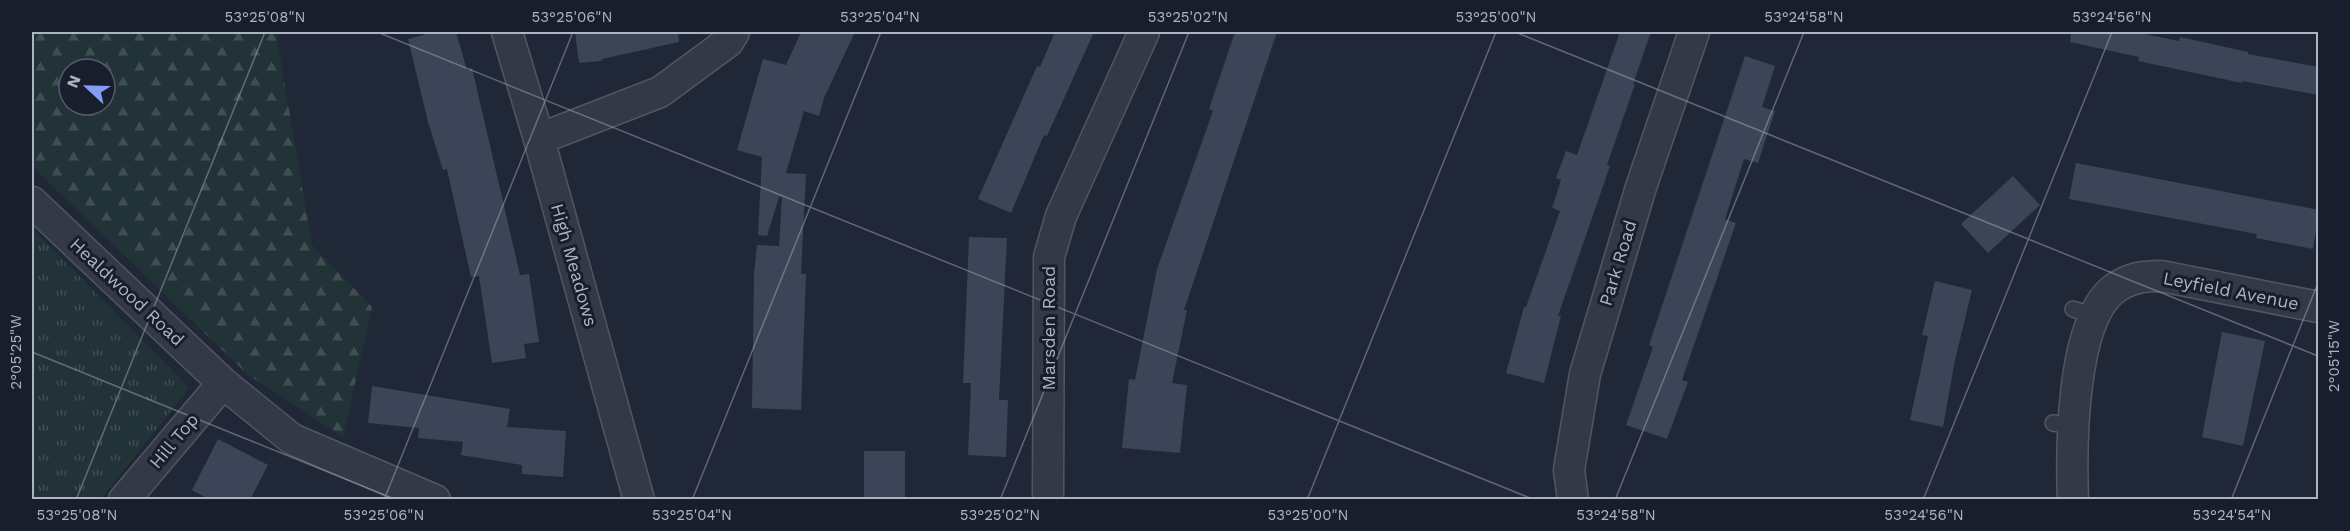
<svg xmlns="http://www.w3.org/2000/svg" width="2350" height="531" font-family="'Work Sans',sans-serif">
	<style>
		.grass { fill: url(#grass-tufts) }
		.forest { fill: url(#forest-firs); fill-rule: evenodd }
		.building { fill: #3c4457 }
		.lines { fill: none; stroke-linecap: round; stroke-linejoin: round }
		.lane-casing { stroke: #515665; stroke-width: 18 }
		.street-casing { stroke: #515665; stroke-width: 33 }
		.lane { stroke: #343948; stroke-width: 15 }
		.street { stroke: #343948; stroke-width: 30 }
		.ticks { fill: none; stroke: #aeb3c4; stroke-width: 1.5; stroke-opacity: 0.45 }
		.labels { text-anchor: middle; stroke-width: 6; stroke-linejoin: round; paint-order: stroke }
		.street-label { font-size: 18px; fill: #aeb3c4; stroke: #191e2c }
		.neatline { fill: none; stroke: #aeb3c4; stroke-width: 2 }
		.ticks-label { font-size: 15px; text-anchor: middle; fill: #aeb3c4 }
	</style>
	<defs>
		<pattern id="grass-tufts" width="24" height="20" patternUnits="userSpaceOnUse" patternTransform="scale(1.5)"><rect width="24" height="20" fill="#223338"/><path d="M3 7l-1-3M5 7V3M7 7l1-3M15 17l-1-3M17 17v-4M19 17l1-3" fill="none" stroke="#404e53"/></pattern>
		<pattern id="forest-firs" width="22" height="20" patternUnits="userSpaceOnUse" patternTransform="scale(1.5)"><rect width="22" height="20" fill="#223338"/><path d="M5 1l3.5 6h-7zM16 11l3.5 6h-7z" fill="#404e53"/></pattern>
	</defs>
	<rect width="100%" height="100%" fill="#202737"/>
	<path class="grass" d="M 32,228 L 189,388 L 101,499 L 32,499 Z"/>
	<path class="forest" d="M 32,32 L 282,32 L 277,39 L 312,245 L 372,307 L 343,437 L 247,374 L 32,166 ZM 69,69 L 105,69 L 105,105 L 69,105 Z"/>
	<path class="building" d="M 434,32 L 456,32 L 467,70 L 472,68 L 520,275 L 529,274 L 539,342 L 524,344 L 526,358 L 492,363 L 479,276 L 471,277 L 447,169 L 443,170 L 428,122 L 408,39 Z
		M 575,32 L 678,32 L 679,42 L 602,59 L 602,61 L 579,63 Z
		M 801,32 L 855,32 L 824,98 L 819,116 L 804,111 L 786,173 L 806,174 L 801,274 L 806,274 L 801,410 L 752,408 L 754,273 L 757,245 L 779,246 L 782,197 L 779,197 L 767,236 L 758,235 L 762,157 L 737,150 L 763,59 L 786,65 Z
		M 1055,32 L 1094,32 L 1047,136 L 1044,135 L 1011,213 L 978,199 L 1037,66 L 1040,67 Z
		M 1235,32 L 1277,32 L 1184,310 L 1187,310 L 1172,383 L 1187,385 L 1180,453 L 1122,448 L 1129,379 L 1135,380 L 1157,269 L 1213,111 L 1209,109 Z
		M 1620,32 L 1651,32 L 1633,84 L 1635,84 L 1607,165 L 1610,166 L 1558,316 L 1561,316 L 1544,383 L 1506,373 L 1524,307 L 1526,307 L 1560,211 L 1552,208 L 1561,180 L 1556,178 L 1566,151 L 1577,155 Z
		M 2071,32 L 2135,32 L 2179,41 L 2180,37 L 2248,52 L 2248,54 L 2319,67 L 2319,95 L 2242,81 L 2242,83 L 2138,61 L 2139,57 L 2070,42 Z
		M 1745,56 L 1775,66 L 1762,107 L 1775,111 L 1758,163 L 1744,159 L 1725,219 L 1736,223 L 1682,380 L 1688,382 L 1667,439 L 1626,425 L 1653,347 L 1649,345 Z
		M 2076,163 L 2319,210 L 2313,249 L 2256,238 L 2257,234 L 2069,199 Z
		M 2013,176 L 2040,205 L 1988,253 L 1961,224 Z
		M 969,237 L 1007,238 L 999,400 L 1008,400 L 1006,457 L 968,455 L 971,383 L 963,383 Z
		M 1935,281 L 1972,290 L 1955,360 L 1943,427 L 1910,420 L 1928,336 L 1922,335 Z
		M 2222,332 L 2265,341 L 2243,446 L 2202,437 Z
		M 372,386 L 510,409 L 507,427 L 566,431 L 563,477 L 522,474 L 522,465 L 461,455 L 463,442 L 418,438 L 419,428 L 368,423 Z
		M 218,439 L 268,465 L 250,500 L 210,500 L 192,490 Z
		M 864,451 L 905,451 L 905,500 L 864,500 Z"/>
	<g class="lines">
		<defs>
			<path id="lane" d="M 2073,309 L 2094,316
				M 2053,423 L 2073,426"/>
			<path id="street" d="M 507,32 L 539,139 L 639,500
				M 539,139 L 660,92 L 728,42 L 734,32
				M 32,202 L 223,383 L 292,439 L 435,500
				M 124,500 L 223,383
				M 1048,500 L 1049,257 L 1061,216 L 1144,32
				M 1573,500 L 1569,470 L 1585,374 L 1641,187 L 1694,32
				M 2073,500 C 2071,449 2071,322 2114,289 C 2129,278 2143,276 2161,276 L 2318,307"/>
		</defs>
		<use href="#lane" class="lane-casing"/>
		<use href="#street" class="street-casing"/>
		<use href="#lane" class="lane"/>
		<use href="#street" class="street"/>
	</g>
	<path class="ticks" d="M 377,32 L 1535,500M 1515,32 L 2318,356M 32,352 L 397,500M 76,500 L 265,32M 384,500 L 573,32M 692,500 L 881,32M 1000,500 L 1189,32M 1307,500 L 1496,32M 1615,500 L 1804,32M 1923,500 L 2112,32M 2231,500 L 2318,283"/>
	<g class="labels">
		<g class="street-label">
			<text transform="translate(1618 263) rotate(-73)" y="6">Park Road</text>
			<text transform="translate(574 265) rotate(74)" y="6">High Meadows</text>
			<text transform="translate(2231 291) rotate(11)" y="6">Leyfield Avenue</text>
			<text transform="translate(127 292) rotate(43)" y="6">Healdwood Road</text>
			<text transform="translate(1049 328) rotate(-90)" y="6">Marsden Road</text>
			<text transform="translate(174 441) rotate(-50)" y="6">Hill Top</text>
		</g>
	</g>
	<rect width="2350" height="531" fill="none" stroke="#191e2c" stroke-width="66"/>
	<g transform="translate(87 87) rotate(292)"><circle r="28" fill="#191e2c" stroke="#555a69" stroke-width="1.5"/>
	<path d="M0-4.5L10 22L0 15L-10 22Z" fill="#819ef7"/>
	<text y="-9" font-size="16" font-weight="bold" text-anchor="middle" fill="#aeb3c4">N</text>
	</g>
	<rect x="33" y="33" width="2284" height="465" class="neatline"/>
	<g class="ticks-label">
		<text x="265" y="22">53°25'08"N</text>
		<text x="572" y="22">53°25'06"N</text>
		<text x="880" y="22">53°25'04"N</text>
		<text x="1188" y="22">53°25'02"N</text>
		<text x="1496" y="22">53°25'00"N</text>
		<text x="1804" y="22">53°24'58"N</text>
		<text x="2112" y="22">53°24'56"N</text>
		<text transform="translate(16 352) rotate(-90)" y="5">2°05'25"W</text>
		<text transform="translate(2334 356) rotate(-90)" y="5">2°05'15"W</text>
		<text x="77" y="520">53°25'08"N</text>
		<text x="384" y="520">53°25'06"N</text>
		<text x="692" y="520">53°25'04"N</text>
		<text x="1000" y="520">53°25'02"N</text>
		<text x="1308" y="520">53°25'00"N</text>
		<text x="1616" y="520">53°24'58"N</text>
		<text x="1924" y="520">53°24'56"N</text>
		<text x="2232" y="520">53°24'54"N</text>
	</g>
</svg>
